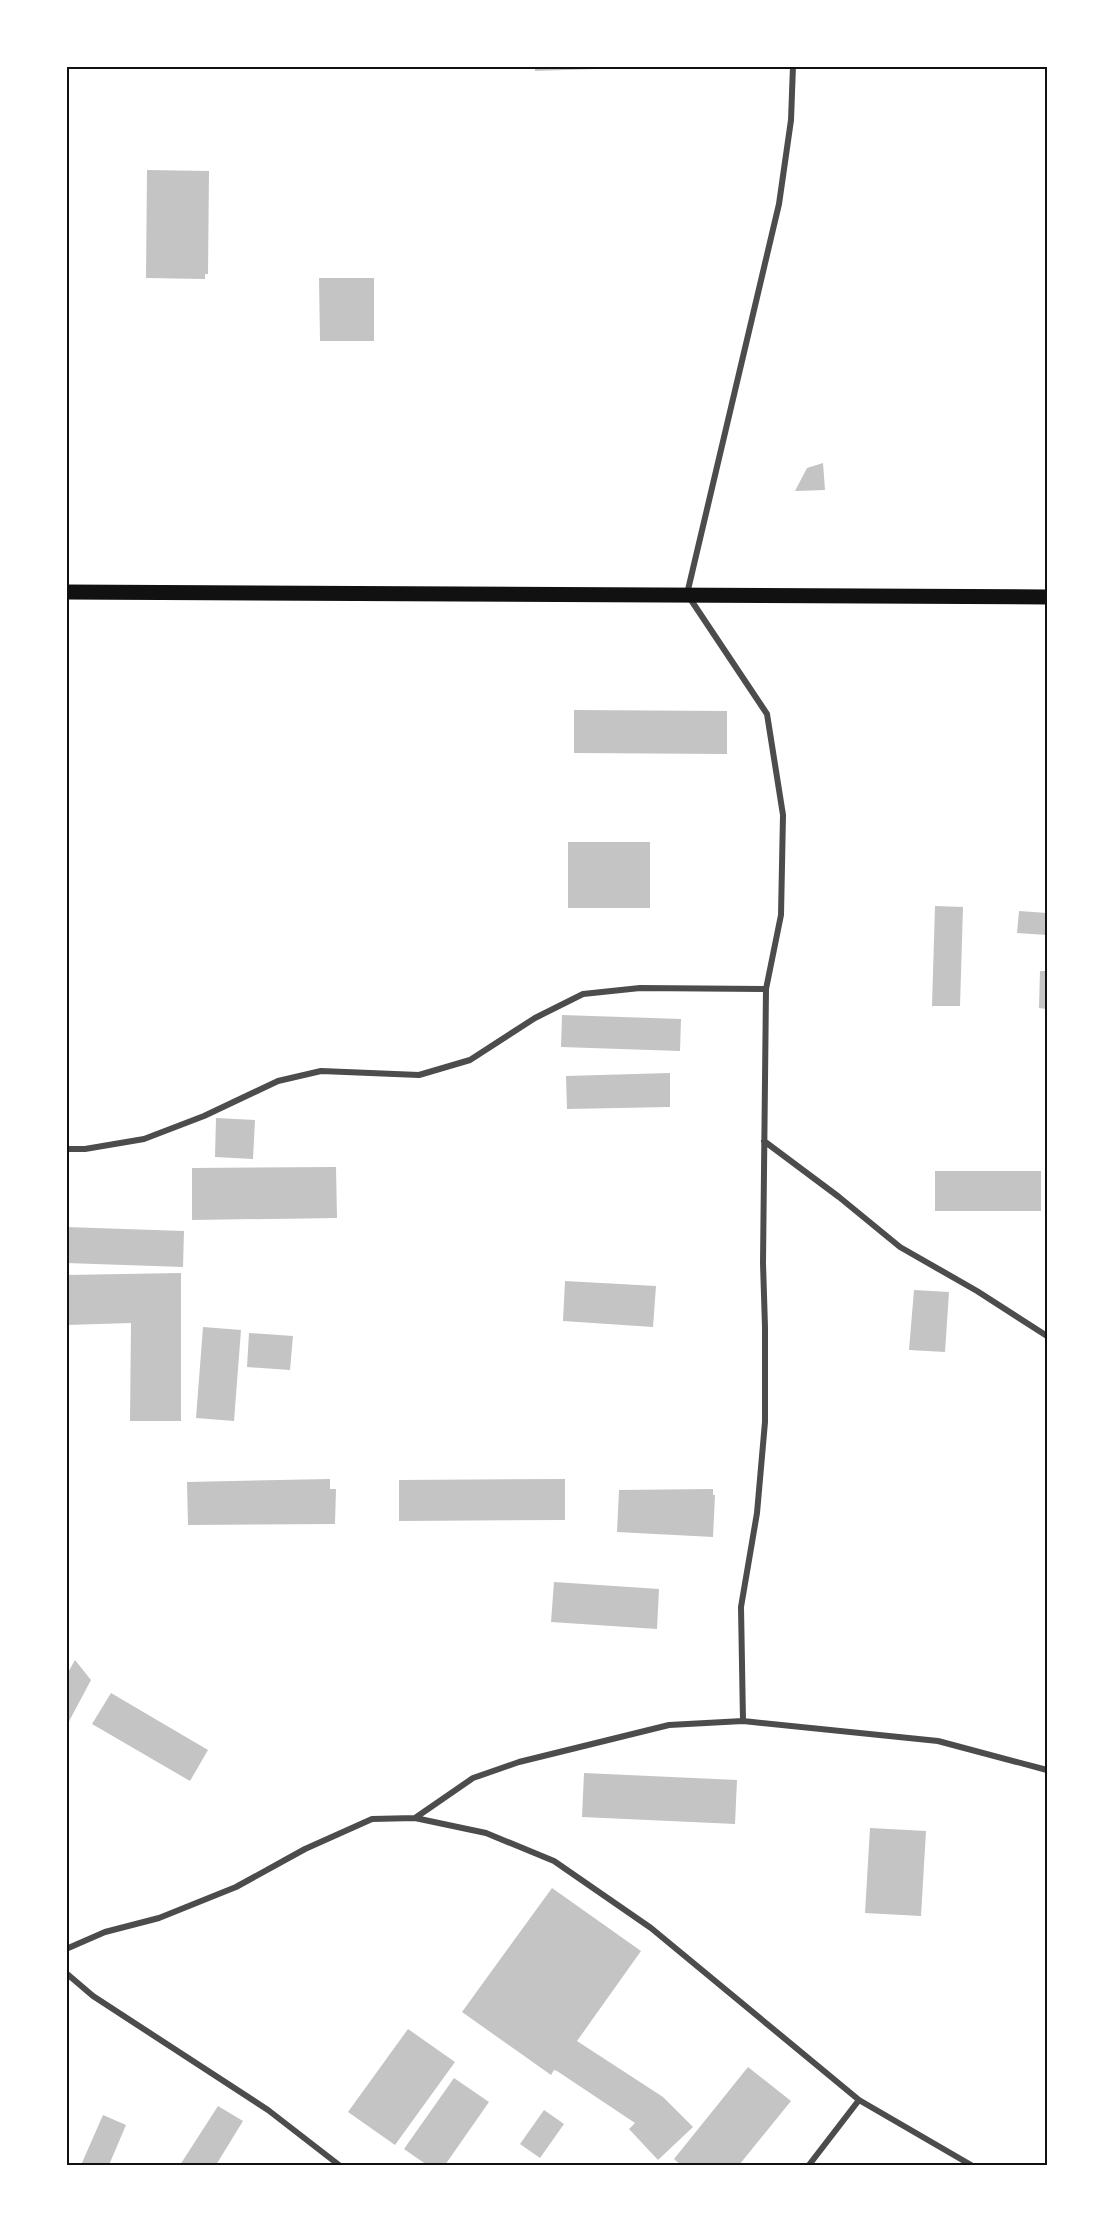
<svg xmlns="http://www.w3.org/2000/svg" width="1113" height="2231" font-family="Signika,sans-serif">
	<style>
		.building { fill: #c4c4c4 }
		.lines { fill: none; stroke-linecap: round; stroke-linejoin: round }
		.minor { stroke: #4c4c4c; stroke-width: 6 }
		.primary { stroke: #111; stroke-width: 15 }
		.neatline { fill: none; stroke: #111; stroke-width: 2 }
	</style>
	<rect width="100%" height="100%" fill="#fff"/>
	<path class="building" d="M 535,66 L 628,66 L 628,68 L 535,71 Z
		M 147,170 L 209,171 L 208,274 L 205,274 L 205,279 L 146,278 Z
		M 319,278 L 374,278 L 374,341 L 320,341 Z
		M 823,463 L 825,490 L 795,491 L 807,468 Z
		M 574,710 L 727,711 L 727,754 L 574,753 Z
		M 568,842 L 650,842 L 650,908 L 568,908 Z
		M 935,906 L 963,907 L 960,1006 L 932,1006 Z
		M 1019,911 L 1047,913 L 1047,935 L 1017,933 Z
		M 1040,971 L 1047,971 L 1047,1009 L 1039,1008 Z
		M 562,1015 L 681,1019 L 680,1051 L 561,1047 Z
		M 670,1073 L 670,1107 L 567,1109 L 566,1076 Z
		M 216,1118 L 255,1120 L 253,1159 L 215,1157 Z
		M 336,1167 L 337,1218 L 192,1220 L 192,1168 Z
		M 935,1171 L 1041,1171 L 1041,1211 L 935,1211 Z
		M 66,1227 L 184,1231 L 183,1267 L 66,1263 Z
		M 181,1273 L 181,1421 L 130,1421 L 131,1323 L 66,1325 L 66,1275 Z
		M 565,1281 L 656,1286 L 653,1327 L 563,1321 Z
		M 914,1290 L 949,1292 L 945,1352 L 909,1350 Z
		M 203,1327 L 241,1330 L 234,1421 L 196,1418 Z
		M 249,1333 L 293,1336 L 290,1370 L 247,1367 Z
		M 330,1479 L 330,1489 L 336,1489 L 335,1524 L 188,1525 L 187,1482 Z
		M 565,1479 L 565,1520 L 399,1521 L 399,1480 Z
		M 713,1489 L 713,1495 L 715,1495 L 713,1537 L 617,1532 L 619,1490 Z
		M 554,1582 L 659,1589 L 657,1629 L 551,1622 Z
		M 75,1660 L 91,1680 L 66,1727 L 66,1676 Z
		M 111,1693 L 208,1750 L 190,1781 L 92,1724 Z
		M 584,1773 L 737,1780 L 735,1824 L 582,1817 Z
		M 870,1828 L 926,1831 L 921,1916 L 865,1913 Z
		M 552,1888 L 641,1951 L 577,2041 L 663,2097 L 693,2127 L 658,2160 L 629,2129 L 635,2123 L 557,2071 L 554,2070 L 551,2075 L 462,2012 Z
		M 408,2029 L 455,2062 L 395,2145 L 348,2112 Z
		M 748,2067 L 791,2101 L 739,2165 L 681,2165 L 674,2159 Z
		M 454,2078 L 489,2102 L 445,2165 L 427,2165 L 404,2149 Z
		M 218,2106 L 243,2121 L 216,2165 L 180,2165 Z
		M 544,2110 L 564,2124 L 540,2158 L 520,2144 Z
		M 103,2115 L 126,2125 L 109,2165 L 81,2165 Z"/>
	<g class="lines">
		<path class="minor" d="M 764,1141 L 839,1197 L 900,1247 L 977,1291 L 1047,1336
			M 66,1149 L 85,1149 L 144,1139 L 204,1116 L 278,1081 L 321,1071 L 419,1075 L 470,1060 L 535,1018 L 583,994 L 640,988 L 766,989
			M 743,1721 L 741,1607 L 757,1513 L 765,1422 L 765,1327 L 763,1263 L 766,989 L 781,915 L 783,815 L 767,714 L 687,594 L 779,204 L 791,120 L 793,66
			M 415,1818 L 473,1778 L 519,1762 L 669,1725 L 743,1721 L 938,1741 L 1047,1770
			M 66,1949 L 105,1932 L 159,1918 L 236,1887 L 305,1849 L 372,1819 L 415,1818 L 486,1833 L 554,1861 L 651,1928 L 859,2100 L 971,2165
			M 66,1973 L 93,1996 L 268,2110 L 339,2165
			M 809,2165 L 859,2100"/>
		<path class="primary" d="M 66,592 L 1047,597"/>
	</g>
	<rect width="1113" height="2231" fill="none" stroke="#ffffff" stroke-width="135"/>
	<rect x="68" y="68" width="978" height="2096" class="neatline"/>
</svg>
